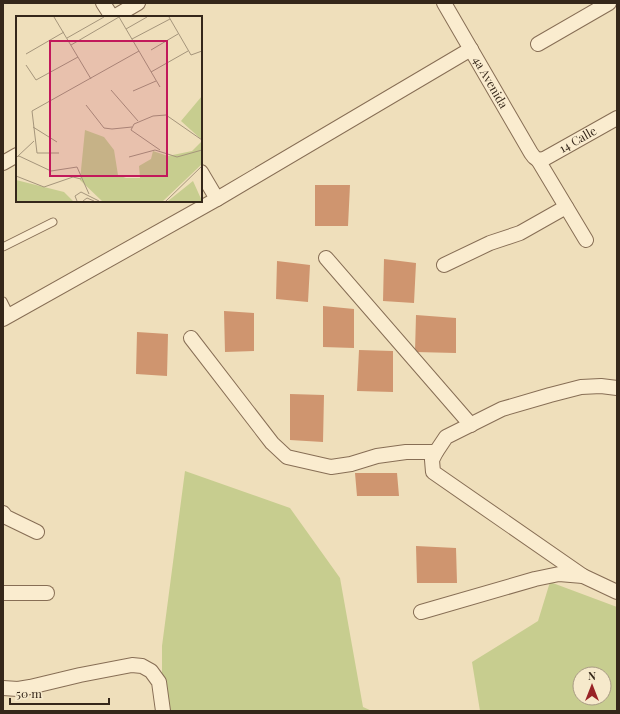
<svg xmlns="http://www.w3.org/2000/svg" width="620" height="714" font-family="'Playfair Display',serif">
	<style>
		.green { fill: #c7cd8f; fill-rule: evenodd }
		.building { fill: #cf956f }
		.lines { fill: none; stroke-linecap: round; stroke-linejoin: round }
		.service-casing { stroke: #876e55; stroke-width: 9 }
		.minor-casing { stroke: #876e55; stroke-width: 16 }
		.service { stroke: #faeccf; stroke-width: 7 }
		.minor { stroke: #faeccf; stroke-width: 14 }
		.labels { text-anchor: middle; stroke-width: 4; stroke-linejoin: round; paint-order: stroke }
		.street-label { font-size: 12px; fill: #35271a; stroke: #f6e9cb }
		.inset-road { fill: none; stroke: #a5957b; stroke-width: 1 }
		.view { fill: #c2185b; fill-opacity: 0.15; stroke: #c2185b; stroke-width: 2 }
		.inset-edge { fill: none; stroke: #35271a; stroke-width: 2 }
	</style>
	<rect width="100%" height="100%" fill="#efdfbb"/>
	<path class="green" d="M 185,471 L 290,508 L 340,578 L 363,707 L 372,711 L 162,711 L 162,646 Z
		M 550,582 L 617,607 L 617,711 L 480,711 L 472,662 L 538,621 ZM 580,674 L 604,674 L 604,698 L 580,698 Z"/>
	<path class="building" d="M 315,185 L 350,185 L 348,226 L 315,226 Z
		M 384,259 L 416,263 L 414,303 L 383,301 Z
		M 277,261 L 310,265 L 308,302 L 276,299 Z
		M 323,306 L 354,309 L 354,348 L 323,347 Z
		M 224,311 L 254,313 L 254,351 L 225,352 Z
		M 416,315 L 456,318 L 456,353 L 415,352 Z
		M 137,332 L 168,334 L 167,376 L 136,374 Z
		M 359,350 L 393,351 L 393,392 L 357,391 Z
		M 290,394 L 324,395 L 323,442 L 290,440 Z
		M 355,473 L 397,473 L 399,496 L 357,496 Z
		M 416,546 L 456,548 L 457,583 L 417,583 Z"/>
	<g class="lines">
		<defs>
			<path id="service" d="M 3,247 L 53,222
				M 3,301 L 10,315"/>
			<g id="minor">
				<path d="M 103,3 L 112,17"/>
				<path id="s1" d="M 444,3 L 531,153 L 534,157 L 538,160 L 586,240"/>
				<path d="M 114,17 L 138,3"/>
				<path d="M 538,44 L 609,3"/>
				<path id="s2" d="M 538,160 L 544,159 L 617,118"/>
				<path d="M 3,163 L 17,155"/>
				<path d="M 201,172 L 217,199"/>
				<path d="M 326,258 L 471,425"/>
				<path d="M 444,265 L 490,243 L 520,233 L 566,207"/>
				<path d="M 3,319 L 217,199 L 471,49"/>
				<path d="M 191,338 L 272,443 L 287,457 L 331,467 L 351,464 L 377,456 L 406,452 L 436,452"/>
				<path d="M 3,513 L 6,517 L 37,532"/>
				<path d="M 583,576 L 433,472 L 432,460 L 436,452 L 446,437 L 502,409 L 550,395 L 581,387 L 601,386 L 617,388"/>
				<path d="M 3,593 L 47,593"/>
				<path d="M 421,612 L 535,579 L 559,574 L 583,576 L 617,592"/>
				<path d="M 3,688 L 18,689 L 30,687 L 80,675 L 132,665 L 142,666 L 151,671 L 159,682 L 163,711"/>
			</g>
		</defs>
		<use href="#service" class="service-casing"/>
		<use href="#minor" class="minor-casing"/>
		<use href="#service" class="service"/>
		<use href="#minor" class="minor"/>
	</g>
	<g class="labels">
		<g class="street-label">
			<text dy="4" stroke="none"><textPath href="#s1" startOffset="92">4a Avenida</textPath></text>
			<text dy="4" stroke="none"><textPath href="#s2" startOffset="45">14 Calle</textPath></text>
		</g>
	</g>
	<g transform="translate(16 16)">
		<rect width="186" height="186" fill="#efdfbb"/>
		<path d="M 186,80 L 186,124 L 165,105 ZM 69,114 L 88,121 L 98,134 L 102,159 L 110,162 L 124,162 L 123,150 L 135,143 L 137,135 L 152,140 L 176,135 L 186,125 L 186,148 L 147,185 L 86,185 L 64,164 ZM 0,164 L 48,176 L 57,185 L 0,185 ZM 177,165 L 186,185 L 152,185 Z" fill="#c7cd8f"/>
		<path class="inset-road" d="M 38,1 L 75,63M 103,1 L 144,71M 153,1 L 175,39 L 186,35M 110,13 L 131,1M 51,22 L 88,1M 116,23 L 154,3M 55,29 L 103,1M 135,34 L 162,18M 10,38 L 48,16M 10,49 L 20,64 L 62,41M 135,56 L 172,35M 95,74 L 122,105M 117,75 L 140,65M 70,89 L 88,112 L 96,113 L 116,111M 17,111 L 41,126M 144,134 L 115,114 L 118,108 L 137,100 L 150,99 L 186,124M 43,137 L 21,137 L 16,95 L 123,35M 2,140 L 18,125M 0,141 L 3,140 L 35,155 L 61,151 L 73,178M 113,141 L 139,134 L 161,141 L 186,134M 0,160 L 28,171 L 57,161 L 65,163M 61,185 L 59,180 L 65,176 L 83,185M 67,185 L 71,182 L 78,185M 150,185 L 186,150"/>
		<path class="view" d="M 34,25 L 151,25 L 151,160 L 34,160 Z"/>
		<rect width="186" height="186" class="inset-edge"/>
	</g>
	<rect width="620" height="714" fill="none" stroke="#35271a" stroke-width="8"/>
	<g transform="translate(592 686)"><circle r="19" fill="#f6e9cb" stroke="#a99b84"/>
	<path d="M0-3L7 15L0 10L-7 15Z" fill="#982326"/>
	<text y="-6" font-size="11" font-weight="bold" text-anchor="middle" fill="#35271a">N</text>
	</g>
	<path d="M10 698v6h99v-6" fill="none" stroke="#35271a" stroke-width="2"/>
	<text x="16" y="698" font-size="12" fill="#35271a" stroke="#f6e9cb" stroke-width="3" paint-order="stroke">50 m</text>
</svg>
